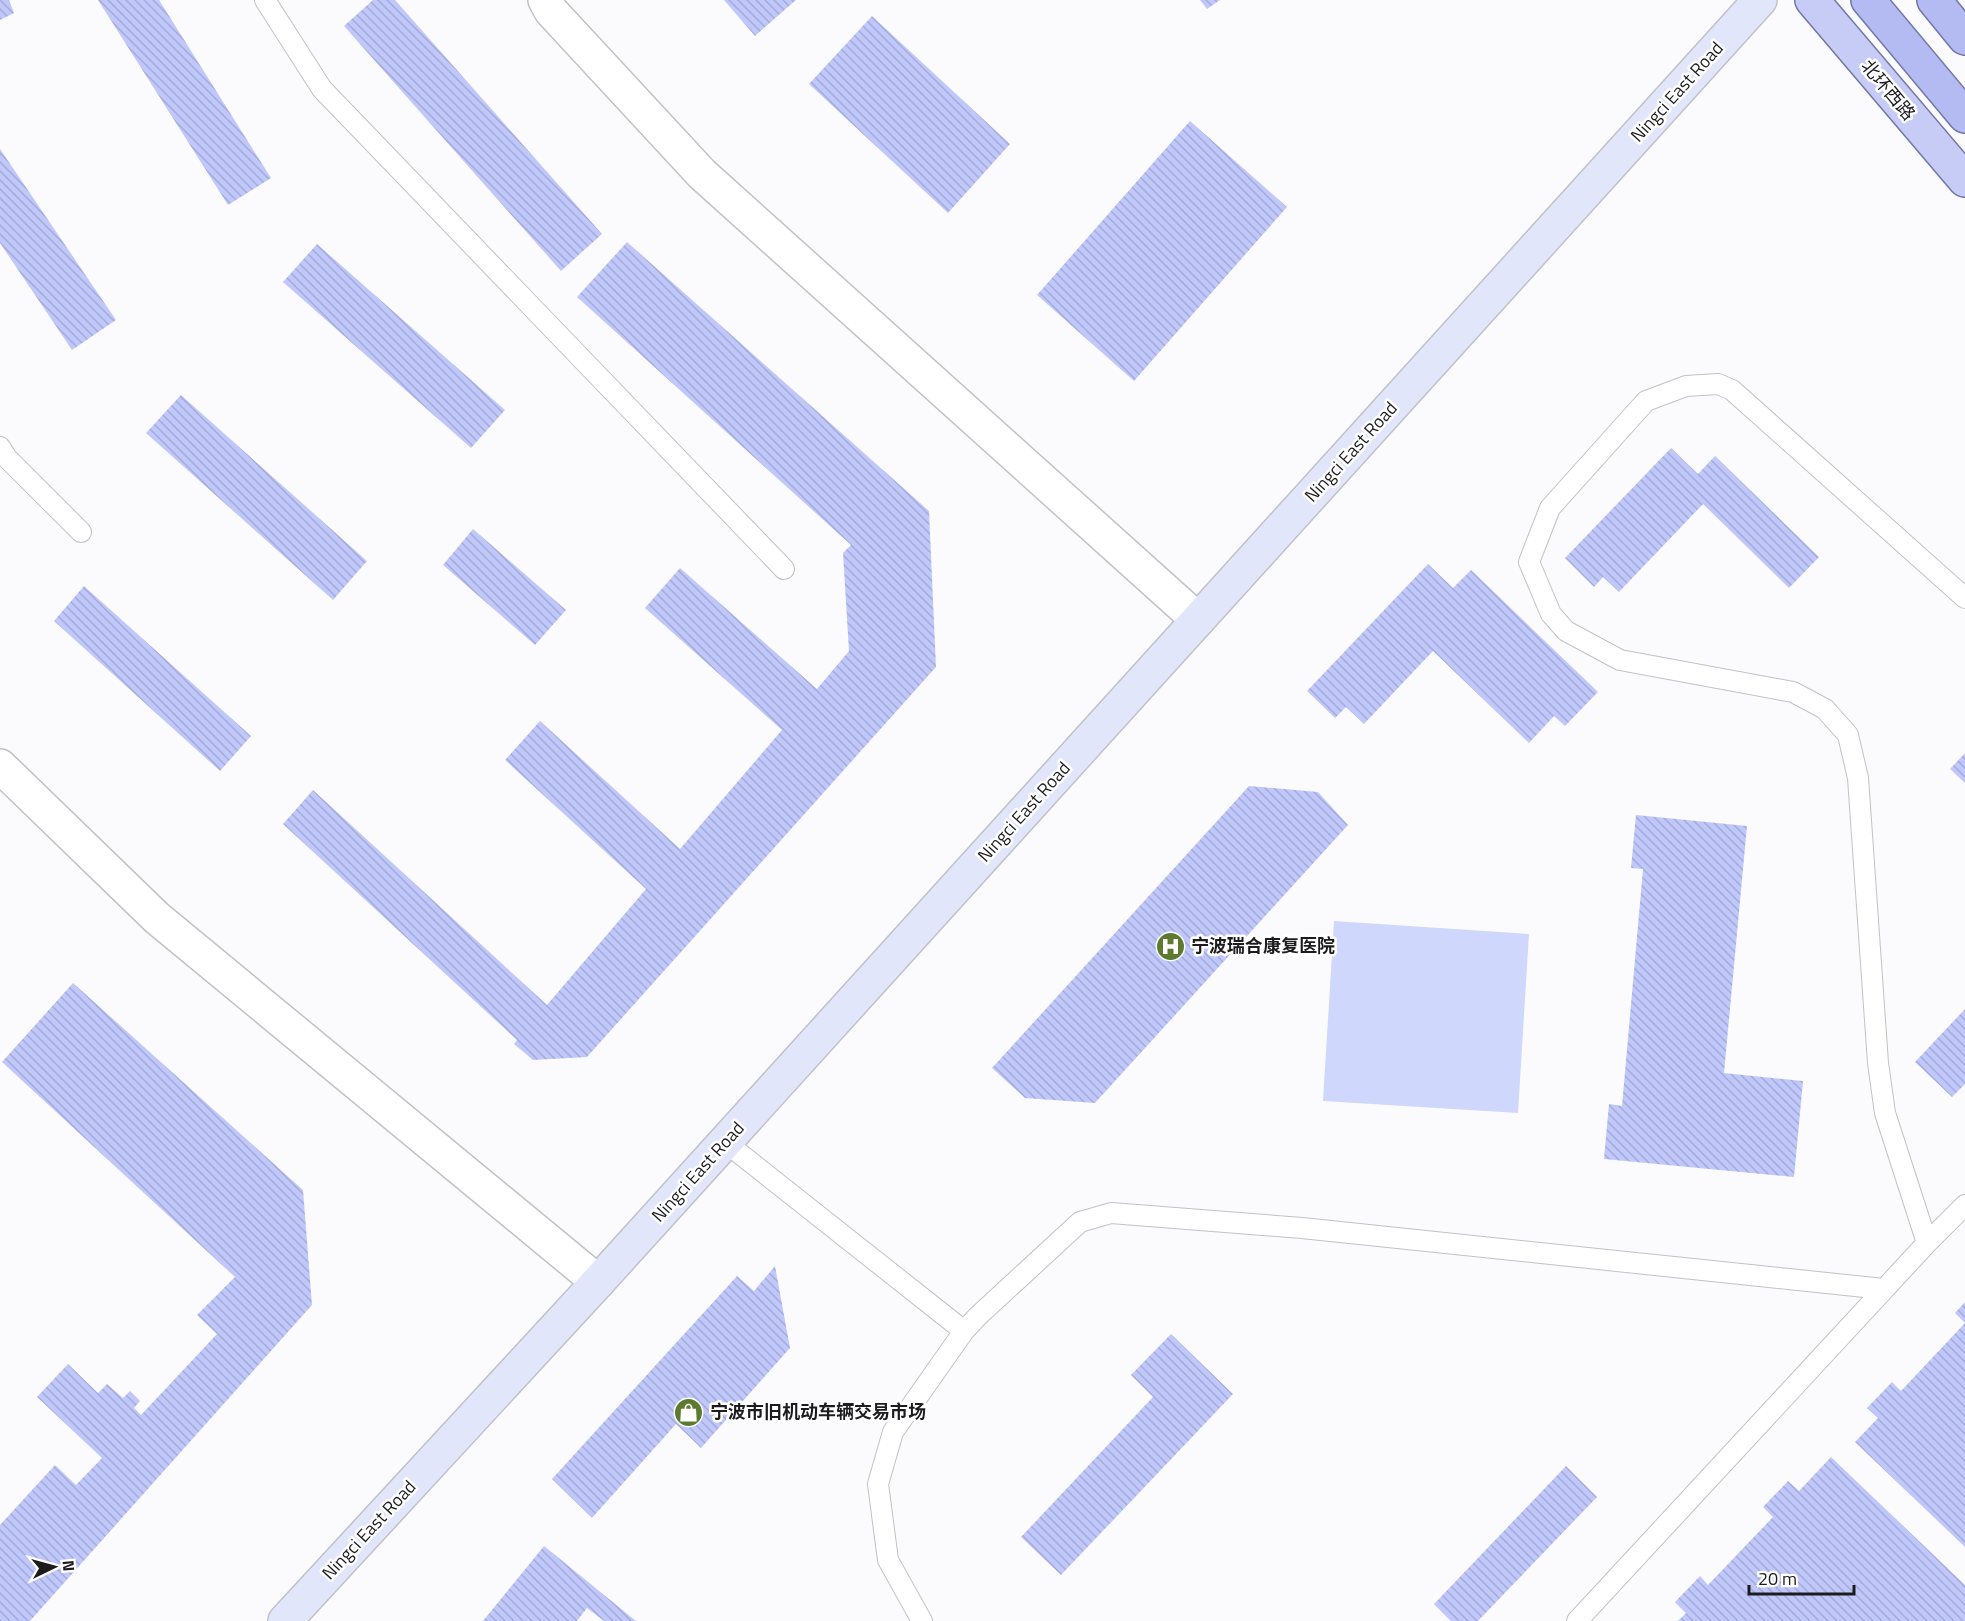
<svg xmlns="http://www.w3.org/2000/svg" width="1965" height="1621" font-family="'Titillium Web','Noto Sans SC',sans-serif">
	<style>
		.green { fill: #d0d7fc }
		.building { fill: url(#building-back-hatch) }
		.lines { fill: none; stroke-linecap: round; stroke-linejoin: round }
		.service-casing { stroke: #c0c2c8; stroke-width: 22 }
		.minor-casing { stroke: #c0c2c8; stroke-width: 36 }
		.tertiary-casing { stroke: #c0c2c8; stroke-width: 36 }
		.secondary-casing { stroke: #c0c2c8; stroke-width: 36 }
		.primary-casing { stroke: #7278a6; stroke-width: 36 }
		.trunk-casing { stroke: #7278a6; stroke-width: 36 }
		.service { stroke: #fff; stroke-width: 20 }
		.minor { stroke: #fff; stroke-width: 33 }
		.tertiary { stroke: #fff; stroke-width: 33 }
		.secondary { stroke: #e2e6fa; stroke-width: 33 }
		.primary { stroke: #c6ccf5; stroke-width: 33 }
		.trunk { stroke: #b3bbf2; stroke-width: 33 }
		.labels { text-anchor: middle; stroke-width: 5; stroke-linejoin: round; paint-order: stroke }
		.street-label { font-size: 18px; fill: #1c1c1f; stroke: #fff }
		.poi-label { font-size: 18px; font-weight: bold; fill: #1c1c1f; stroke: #fff; text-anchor: start }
	</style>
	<defs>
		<pattern id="building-back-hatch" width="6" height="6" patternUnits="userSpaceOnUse" patternTransform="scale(1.5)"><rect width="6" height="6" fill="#c0c8fb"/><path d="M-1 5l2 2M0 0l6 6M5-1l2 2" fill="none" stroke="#a4abd7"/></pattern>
	</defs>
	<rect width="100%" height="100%" fill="#fbfbfe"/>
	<path class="green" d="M 1334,921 L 1529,934 L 1518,1113 L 1323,1101 Z"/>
	<path class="building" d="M 0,0 L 9,0 L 14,13 L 0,20 Z
		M 98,0 L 159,0 L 271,178 L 228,205 Z
		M 373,0 L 395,0 L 602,234 L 561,271 L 344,26 Z
		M 724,0 L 796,0 L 755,36 Z
		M 1200,0 L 1220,0 L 1207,9 Z
		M 872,16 L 1010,144 L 948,213 L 809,84 Z
		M 1190,121 L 1287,207 L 1134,381 L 1037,295 Z
		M 0,149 L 116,320 L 72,350 L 0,243 Z
		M 627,242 L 929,511 L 936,667 L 587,1057 L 533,1060 L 514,1044 L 517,1040 L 283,824 L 313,790 L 547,1005 L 646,889 L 505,760 L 540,721 L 680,849 L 782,730 L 645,608 L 680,568 L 817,689 L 849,651 L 843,553 L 851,545 L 577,297 Z
		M 317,244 L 505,410 L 471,448 L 283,282 Z
		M 181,395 L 367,561 L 333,600 L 146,433 Z
		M 1671,448 L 1698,474 L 1715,456 L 1819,557 L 1789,588 L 1703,504 L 1619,592 L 1603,577 L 1594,587 L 1565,558 Z
		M 473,529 L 566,610 L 535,645 L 443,565 Z
		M 1428,564 L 1453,588 L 1471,570 L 1598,692 L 1565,726 L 1554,716 L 1529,743 L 1433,651 L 1364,724 L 1346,707 L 1335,718 L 1307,691 Z
		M 84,586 L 251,736 L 220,771 L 54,621 Z
		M 1965,753 L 1965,783 L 1950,769 Z
		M 1249,786 L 1318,792 L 1348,825 L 1095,1103 L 1025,1098 L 992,1068 Z
		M 1636,815 L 1747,826 L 1724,1073 L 1803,1081 L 1794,1177 L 1604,1159 L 1609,1104 L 1622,1106 L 1643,869 L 1631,868 Z
		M 73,983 L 303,1190 L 312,1305 L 30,1621 L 0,1621 L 0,1525 L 55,1465 L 76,1485 L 102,1458 L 37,1397 L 68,1364 L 98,1393 L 107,1384 L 123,1398 L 130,1391 L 140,1401 L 134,1408 L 141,1415 L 217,1334 L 197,1315 L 235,1277 L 2,1062 Z
		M 1965,1009 L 1965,1084 L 1952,1097 L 1915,1062 Z
		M 775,1266 L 790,1348 L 701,1448 L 676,1424 L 592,1518 L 552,1479 L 737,1276 L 754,1291 Z
		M 1965,1302 L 1965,1323 L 1955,1313 Z
		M 1965,1323 L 1965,1547 L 1855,1442 L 1878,1418 L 1867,1408 L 1892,1382 L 1901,1391 Z
		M 1171,1334 L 1233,1394 L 1061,1575 L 1021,1537 L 1153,1397 L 1131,1375 Z
		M 1831,1457 L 1965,1585 L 1965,1621 L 1678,1621 L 1686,1613 L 1675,1602 L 1700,1576 L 1708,1585 L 1773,1517 L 1763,1507 L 1788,1481 L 1799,1491 Z
		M 1566,1466 L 1597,1497 L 1478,1621 L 1451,1621 L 1434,1604 Z
		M 544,1546 L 636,1621 L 604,1621 L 587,1608 L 577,1621 L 483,1621 Z"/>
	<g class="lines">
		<defs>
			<path id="service" d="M 265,0 L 322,89 L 784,569
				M 0,447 L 7,458 L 81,532
				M 725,1142 L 964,1331
				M 1927,1243 L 1885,1113 L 1878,1063 L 1858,778 L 1848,735 L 1825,709 L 1793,692 L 1620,660 L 1566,631 L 1551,614 L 1529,562 L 1550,508 L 1646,401 L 1686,386 L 1718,384 L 1732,390 L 1965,598
				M 922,1621 L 888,1560 L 878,1484 L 893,1432 L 964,1331 L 978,1316 L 1080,1222 L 1111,1213 L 1302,1228 L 1884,1289
				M 1577,1621 L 1927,1243 L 1965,1205"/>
			<path id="minor" d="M 545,0 L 551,11 L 702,174 L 1198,620"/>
			<path id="tertiary" d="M 0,766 L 157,918 L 598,1282"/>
			<path id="secondary" d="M 285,1621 L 598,1282 L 1760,0"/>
			<path id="primary" d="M 1812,0 L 1965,180"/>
			<path id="trunk" d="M 1868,0 L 1965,116
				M 1934,0 L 1965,38"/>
		</defs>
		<use href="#service" class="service-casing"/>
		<use href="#minor" class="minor-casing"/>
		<use href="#tertiary" class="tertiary-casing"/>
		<use href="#secondary" class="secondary-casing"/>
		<use href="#primary" class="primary-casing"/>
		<use href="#trunk" class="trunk-casing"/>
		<use href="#service" class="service"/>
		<use href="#minor" class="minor"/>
		<use href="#tertiary" class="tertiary"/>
		<use href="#secondary" class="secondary"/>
		<use href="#primary" class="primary"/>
		<use href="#trunk" class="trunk"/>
	</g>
	<defs>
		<symbol id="hospital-disc" viewBox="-11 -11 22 22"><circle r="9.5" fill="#5d7a2f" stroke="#fff"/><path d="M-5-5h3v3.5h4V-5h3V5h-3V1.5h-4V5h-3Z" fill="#fff"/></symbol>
		<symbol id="shop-disc" viewBox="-11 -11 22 22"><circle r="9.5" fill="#5d7a2f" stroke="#fff"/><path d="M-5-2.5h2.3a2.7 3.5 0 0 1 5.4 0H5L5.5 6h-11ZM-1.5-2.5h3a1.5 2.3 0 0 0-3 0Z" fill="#fff"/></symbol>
	</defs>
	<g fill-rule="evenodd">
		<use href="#hospital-disc" x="1154" y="930" width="33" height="33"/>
		<use href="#shop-disc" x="672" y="1396" width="33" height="33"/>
	</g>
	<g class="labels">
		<g class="street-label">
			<text transform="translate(1888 90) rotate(50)" y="6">北环西路</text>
			<text transform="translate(1677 92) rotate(-48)" y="6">Ningci East Road</text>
			<text transform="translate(1351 452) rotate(-48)" y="6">Ningci East Road</text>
			<text transform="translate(1024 812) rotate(-48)" y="6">Ningci East Road</text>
			<text transform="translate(698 1172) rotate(-48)" y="6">Ningci East Road</text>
			<text transform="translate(369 1530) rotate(-47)" y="6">Ningci East Road</text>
		</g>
		<g class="poi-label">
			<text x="1191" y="952">宁波瑞合康复医院</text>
			<text x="710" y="1418">宁波市旧机动车辆交易市场</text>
		</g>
	</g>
	<g transform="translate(54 1567) rotate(85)" stroke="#ffffff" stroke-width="4.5" paint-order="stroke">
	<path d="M0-4.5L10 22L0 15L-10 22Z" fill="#1c1c1f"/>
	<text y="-9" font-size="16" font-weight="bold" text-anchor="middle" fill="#1c1c1f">N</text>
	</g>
	<path d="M1749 1585v9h105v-9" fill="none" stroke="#1c1c1f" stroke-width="3"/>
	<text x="1758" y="1585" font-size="18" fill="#1c1c1f" stroke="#ffffff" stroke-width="4.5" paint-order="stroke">20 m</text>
</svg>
